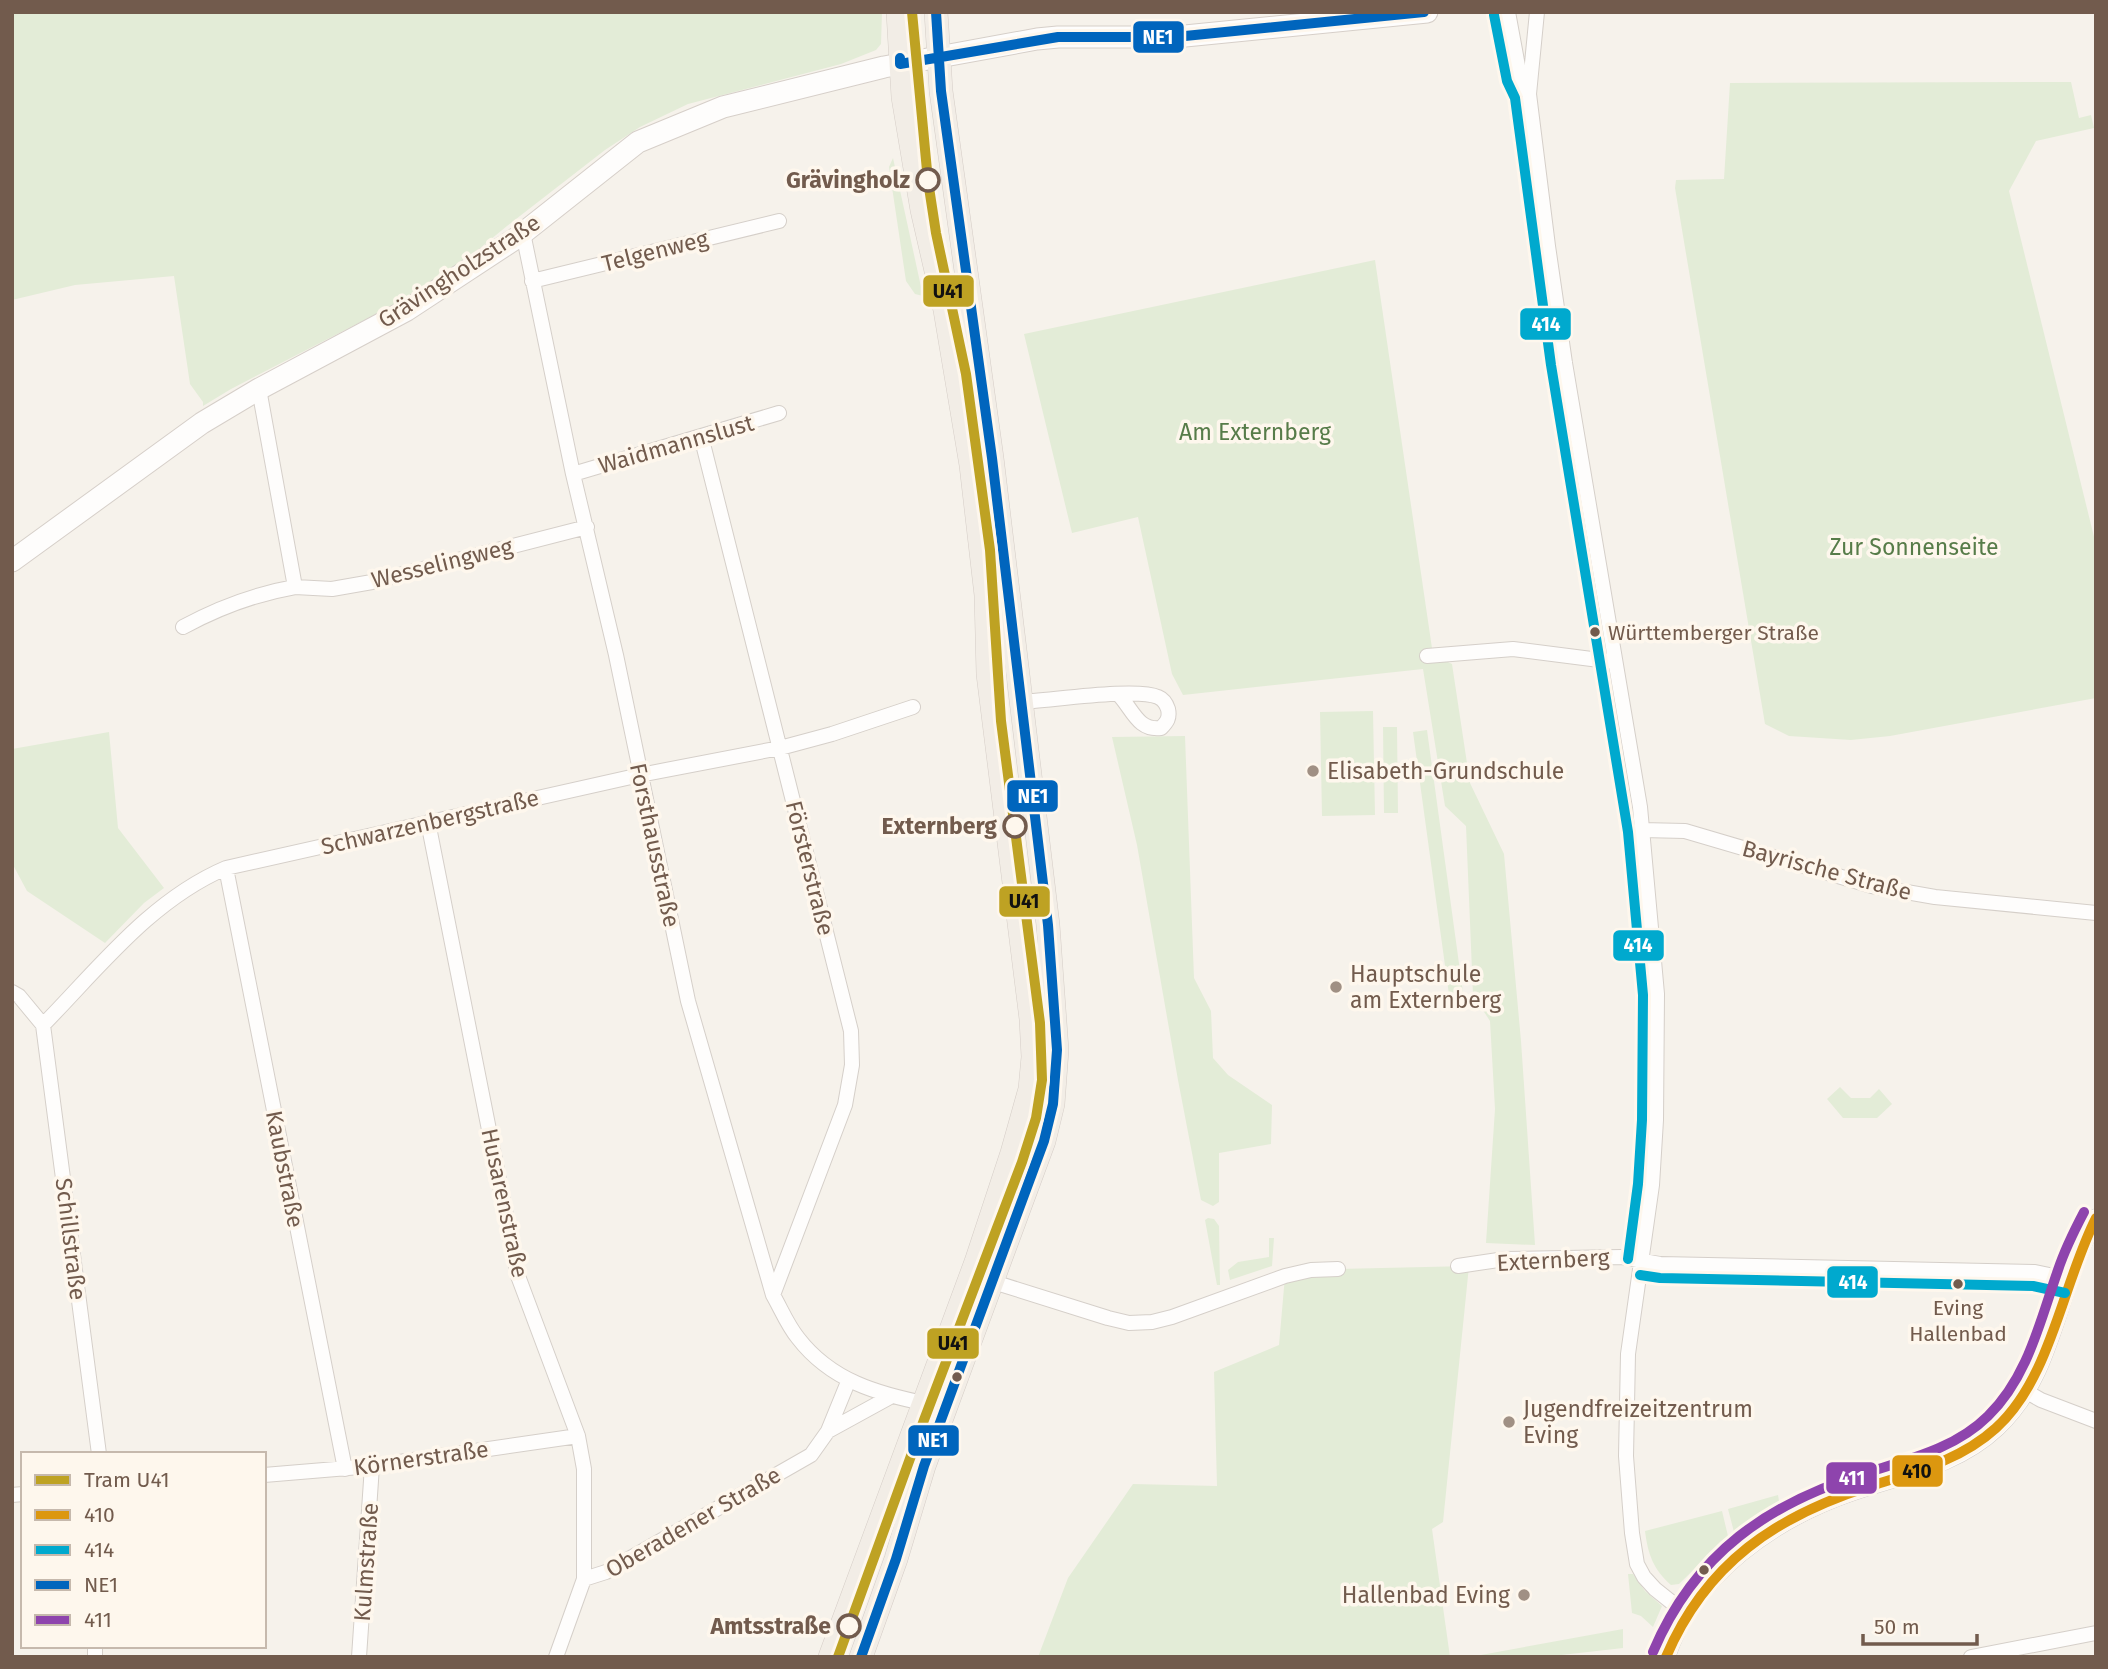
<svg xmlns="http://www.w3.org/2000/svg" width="2108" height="1669" font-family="'Fira Sans',sans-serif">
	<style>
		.green { fill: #e3ecd7 }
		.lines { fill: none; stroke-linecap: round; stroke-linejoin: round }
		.minor-casing { stroke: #d5cfc9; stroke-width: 16 }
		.tertiary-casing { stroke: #d5cfc9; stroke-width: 19 }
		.secondary-casing { stroke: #d6cfc9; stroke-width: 23 }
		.primary-casing { stroke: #d5cdc7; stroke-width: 24 }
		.minor { stroke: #fefdfc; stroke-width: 14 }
		.tertiary { stroke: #fefdfc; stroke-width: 18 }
		.secondary { stroke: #fefdfc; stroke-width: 21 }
		.primary { stroke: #f2ede6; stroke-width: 23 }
		.bus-1-casing { stroke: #fef7ed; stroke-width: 16 }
		.bus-2-casing { stroke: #fef7ed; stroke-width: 16 }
		.bus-3-casing { stroke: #fef7ed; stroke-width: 16 }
		.bus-4-casing { stroke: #fef7ed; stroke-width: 16 }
		.bus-1 { stroke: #dc970f; stroke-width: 10 }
		.bus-2 { stroke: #00a9ce; stroke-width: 10 }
		.bus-3 { stroke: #0065bd; stroke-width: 10 }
		.bus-4 { stroke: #8e44ad; stroke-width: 10 }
		.tram-1-casing { stroke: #fef7ed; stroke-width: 16 }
		.tram-1 { stroke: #bea223; stroke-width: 10 }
		.stop-dot { fill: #fef7ed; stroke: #725b4d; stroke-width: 3.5 }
		.bus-dot { fill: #725b4d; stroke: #fef7ed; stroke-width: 2.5 }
		.poi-dot { fill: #a09084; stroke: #fef7ed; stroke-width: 2.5 }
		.labels { text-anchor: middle; stroke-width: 7; stroke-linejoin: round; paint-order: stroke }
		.bus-label { font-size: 21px; fill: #725b4d; stroke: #fef7ed; text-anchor: start }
		.stop-label { font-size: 23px; font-weight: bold; fill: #725b4d; stroke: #fef7ed; text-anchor: end }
		.street-label { font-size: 23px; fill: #725b4d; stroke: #fef7ed }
		.park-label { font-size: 23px; fill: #577c49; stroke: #fef7ed }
		.poi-label { font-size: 23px; fill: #725b4d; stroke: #fef7ed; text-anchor: start }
		.line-badge { stroke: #fef7ed; stroke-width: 2.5 }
		.badge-label { font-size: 19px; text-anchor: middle; font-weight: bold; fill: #fff }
		.pale-badge-label { font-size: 19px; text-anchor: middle; font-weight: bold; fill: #111 }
	</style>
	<rect width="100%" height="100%" fill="#f6f2eb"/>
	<path class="green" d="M 12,12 L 882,12 L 881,44 L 876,50 L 841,64 L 688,104 L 640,127 L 605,150 L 507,226 L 440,281 L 231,389 L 203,406 L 203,402 L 190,384 L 174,276 L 75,285 L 12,300 Z
		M 2071,82 L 2079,118 L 2091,115 L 2094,128 L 2036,141 L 2009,191 L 2096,545 L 2096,698 L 1890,736 L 1851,740 L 1789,736 L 1765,724 L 1675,188 L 1676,180 L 1724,179 L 1730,83 Z
		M 893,158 L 923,296 L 915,294 L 906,281 L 889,167 Z
		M 1375,260 L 1433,655 L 1452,664 L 1470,783 L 1504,854 L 1521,1041 L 1535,1245 L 1486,1243 L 1495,1109 L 1490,1021 L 1473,995 L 1466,826 L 1445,806 L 1423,669 L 1183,695 L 1172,674 L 1138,517 L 1072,533 L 1024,334 Z
		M 1373,711 L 1375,815 L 1322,816 L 1320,712 Z
		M 1383,727 L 1397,727 L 1398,813 L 1384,813 Z
		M 1427,730 L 1464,1000 L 1450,1002 L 1413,732 Z
		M 109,732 L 118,828 L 164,888 L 144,903 L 105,943 L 27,891 L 12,863 L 12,749 Z
		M 1185,736 L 1194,978 L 1211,1011 L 1213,1058 L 1228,1075 L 1272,1105 L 1271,1144 L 1219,1153 L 1219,1202 L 1213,1206 L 1201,1200 L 1178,1080 L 1137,845 L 1112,737 Z
		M 1840,1087 L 1851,1098 L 1870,1098 L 1879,1089 L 1892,1104 L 1877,1118 L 1843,1118 L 1827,1099 Z
		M 1208,1218 L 1214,1219 L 1219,1226 L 1220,1285 L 1217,1285 L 1205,1220 Z
		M 1269,1238 L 1274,1238 L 1272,1266 L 1230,1280 L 1228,1270 L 1238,1262 L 1269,1257 Z
		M 1469,1266 L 1443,1522 L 1432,1529 L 1450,1657 L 1038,1657 L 1068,1578 L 1133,1484 L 1217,1486 L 1214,1372 L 1279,1345 L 1285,1276 L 1338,1269 Z
		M 1778,1495 L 1779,1501 L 1734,1532 L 1728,1509 Z
		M 1722,1511 L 1728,1536 L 1679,1584 L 1671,1585 C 1653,1569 1648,1554 1645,1531 Z
		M 1628,1574 L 1633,1574 L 1645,1591 L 1662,1606 L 1653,1627 L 1641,1616 L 1632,1613 Z
		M 1623,1629 L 1623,1648 L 1544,1657 L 1470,1657 Z"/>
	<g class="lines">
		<defs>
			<path id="minor" d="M 1508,12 L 1520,77 L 1529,94
				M 1537,12 L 1529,94 L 1548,246 L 1565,363 L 1640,807 L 1657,994 L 1656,1120 L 1652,1185 L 1628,1354 L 1626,1456 L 1632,1533 L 1637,1564 L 1644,1577 L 1655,1589 L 1685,1613
				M 523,233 L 573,474 L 616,655 L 688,1001 L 773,1295 C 781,1309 788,1326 798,1338 C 831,1381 878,1394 928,1404
				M 532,281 L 779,221
				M 259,389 L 295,587 L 332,589 L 372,582 L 587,527
				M 701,436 L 851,1031 L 852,1065 L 845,1105 L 773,1295
				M 573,474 L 779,413
				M 183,627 C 218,608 255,594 295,587
				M 1427,656 L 1513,649 L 1615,662
				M 1020,702 C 1049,701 1136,687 1158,697 C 1163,699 1166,703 1168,709 C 1170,718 1167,722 1161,728 C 1138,731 1133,710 1119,695
				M 428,822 L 518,1276 L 578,1436 L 584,1469 L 584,1579
				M 1642,830 L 1685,831 L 1872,886 L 1935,897 L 2096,913
				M 226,868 L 345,1469
				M 12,992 L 19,996 L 43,1025
				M 43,1025 C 99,968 151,900 226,868 L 640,775 L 780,748 L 832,734 L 913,707
				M 43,1025 L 99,1454
				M 1458,1266 L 1505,1259 L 1621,1257 L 1660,1264 L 2035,1272 L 2068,1279
				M 987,1280 L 1108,1318 L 1129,1323 L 1152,1322 L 1172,1317 L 1285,1276 L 1311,1270 L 1338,1269
				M 2027,1392 L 2041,1400 L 2096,1421
				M 828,1431 L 890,1397
				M 264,1475 L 372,1466 L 578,1436
				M 12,1495 L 23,1494
				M 95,1657 L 95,1646
				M 359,1657 L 372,1466
				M 556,1657 L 584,1579 L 606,1572 L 811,1455 L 828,1431 L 848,1382
				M 1971,1657 L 2096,1633"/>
			<path id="tertiary" d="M 1666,1657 C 1693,1574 1774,1518 1854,1491 C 1904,1474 1957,1465 1997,1427 C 2056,1372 2056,1285 2096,1218"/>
			<path id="secondary" d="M 12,561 L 202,423 L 259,389 L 407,310 L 518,237 L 638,142 L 723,107 L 884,67 L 1037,39 L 1058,37 L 1175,37 L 1427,12"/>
			<path id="primary" d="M 830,1657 L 976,1262 L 1012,1153 L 1030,1089 L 1033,1057 L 1031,1019 L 988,674 L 986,595 L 971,465 L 945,310 L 922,210 L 903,97 L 898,12
				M 861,1657 L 896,1559 L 924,1466 L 1044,1141 L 1053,1104 L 1057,1050 L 1048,925 L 992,458 L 941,91 L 936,12"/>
		</defs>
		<use href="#minor" class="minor-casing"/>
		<use href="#tertiary" class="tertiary-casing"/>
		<use href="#secondary" class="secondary-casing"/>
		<use href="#primary" class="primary-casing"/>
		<use href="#minor" class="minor"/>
		<use href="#tertiary" class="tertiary"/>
		<use href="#secondary" class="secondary"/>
		<use href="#primary" class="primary"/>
		<defs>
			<path id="bus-1" d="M 1666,1657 C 1706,1563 1776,1516 1871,1486 C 1915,1472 1961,1460 1996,1428 C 2051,1378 2062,1285 2096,1218"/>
			<path id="bus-2" d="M 1494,15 L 1507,81 L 1515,98 L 1551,365 L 1628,832 L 1643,995 L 1642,1120 L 1638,1184 L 1628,1259
				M 1640,1275 L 1660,1278 L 2033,1286 L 2065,1293"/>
			<path id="bus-3" d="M 900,58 L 900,64 L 1058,37 L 1175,37 L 1424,12
				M 861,1657 L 896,1559 L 924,1466 L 1044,1141 L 1053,1104 L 1057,1050 L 1048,925 L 992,458 L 941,91 L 936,12"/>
			<path id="bus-4" d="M 1653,1652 C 1695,1553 1768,1503 1869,1472 C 1910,1459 1956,1448 1988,1416 C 2028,1377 2040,1321 2058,1270 C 2065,1249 2074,1231 2084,1212"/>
		</defs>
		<use href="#bus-1" class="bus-1-casing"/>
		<use href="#bus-2" class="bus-2-casing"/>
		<use href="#bus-3" class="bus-3-casing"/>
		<use href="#bus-4" class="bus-4-casing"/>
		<use href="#bus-1" class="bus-1"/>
		<use href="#bus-2" class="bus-2"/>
		<use href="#bus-3" class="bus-3"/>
		<use href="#bus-4" class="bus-4"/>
		<defs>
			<path id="tram-1" d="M 838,1657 L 924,1420 L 1022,1162 L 1036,1118 L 1042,1080 L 1040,1023 L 1001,721 L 990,550 L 966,374 L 936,233 L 928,181 L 912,12"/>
		</defs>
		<use href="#tram-1" class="tram-1-casing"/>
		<use href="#tram-1" class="tram-1"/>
	</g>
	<g class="stop-dot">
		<circle cx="928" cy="180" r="11"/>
		<circle cx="1015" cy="826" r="11"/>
		<circle cx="849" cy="1626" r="11"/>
	</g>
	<g class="bus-dot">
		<circle cx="1595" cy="632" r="6"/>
		<circle cx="1958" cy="1284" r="6"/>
		<circle cx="957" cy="1377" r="6"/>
		<circle cx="1704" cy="1570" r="6"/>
	</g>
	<g class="poi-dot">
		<circle cx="1313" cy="771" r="7"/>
		<circle cx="1336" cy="987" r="7"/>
		<circle cx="1509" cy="1422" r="7"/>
		<circle cx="1524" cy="1595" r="7"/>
	</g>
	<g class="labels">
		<g class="bus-label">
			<text x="1608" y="640">Württemberger Straße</text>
			<text x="1958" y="1315" text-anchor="middle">Eving<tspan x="1958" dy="26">Hallenbad</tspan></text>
		</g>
		<g class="stop-label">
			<text x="910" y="188">Grävingholz</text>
			<text x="997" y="834">Externberg</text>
			<text x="831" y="1634">Amtsstraße</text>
		</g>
		<g class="street-label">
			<text transform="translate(655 251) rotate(-14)" y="8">Telgenweg</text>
			<text transform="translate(459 271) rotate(-33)" y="8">Grävingholzstraße</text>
			<text transform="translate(676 444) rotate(-16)" y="8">Waidmannslust</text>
			<text transform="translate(442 563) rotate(-14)" y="8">Wesselingweg</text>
			<text transform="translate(430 822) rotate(-13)" y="8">Schwarzenbergstraße</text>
			<text transform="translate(655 845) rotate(78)" y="8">Forsthausstraße</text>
			<text transform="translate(810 868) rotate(76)" y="8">Försterstraße</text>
			<text transform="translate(1827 870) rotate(15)" y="8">Bayrische Straße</text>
			<text transform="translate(285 1169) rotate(79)" y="8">Kaubstraße</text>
			<text transform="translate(505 1203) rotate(78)" y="8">Husarenstraße</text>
			<text transform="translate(71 1239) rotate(83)" y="8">Schillstraße</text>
			<text transform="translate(1553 1260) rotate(-3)" y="8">Externberg</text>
			<text transform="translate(421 1458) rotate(-8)" y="8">Körnerstraße</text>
			<text transform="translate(693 1522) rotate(-30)" y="8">Oberadener Straße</text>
			<text transform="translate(366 1562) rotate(-86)" y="8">Kulmstraße</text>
		</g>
		<g class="park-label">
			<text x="1255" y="440">Am Externberg</text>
			<text x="1914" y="555">Zur Sonnenseite</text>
		</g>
		<g class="poi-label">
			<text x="1327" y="779">Elisabeth-Grundschule</text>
			<text x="1350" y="982">Hauptschule<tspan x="1350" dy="26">am Externberg</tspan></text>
			<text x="1523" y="1417">Jugendfreizeitzentrum<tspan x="1523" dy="26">Eving</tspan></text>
			<text x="1510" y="1603" text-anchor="end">Hallenbad Eving</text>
		</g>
	</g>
	<g class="line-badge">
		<rect x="1132" y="20" width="53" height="34" rx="7" fill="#0065bd"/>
		<rect x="922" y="274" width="53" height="34" rx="7" fill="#bea223"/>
		<rect x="1519" y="307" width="53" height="34" rx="7" fill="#00a9ce"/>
		<rect x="1006" y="779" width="53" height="34" rx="7" fill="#0065bd"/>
		<rect x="998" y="885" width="53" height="33" rx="7" fill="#bea223"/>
		<rect x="1612" y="929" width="53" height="33" rx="7" fill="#00a9ce"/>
		<rect x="1826" y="1265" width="53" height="34" rx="7" fill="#00a9ce"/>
		<rect x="926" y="1327" width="54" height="33" rx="7" fill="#bea223"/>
		<rect x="907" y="1424" width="53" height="33" rx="7" fill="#0065bd"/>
		<rect x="1891" y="1454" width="53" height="34" rx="7" fill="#dc970f"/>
		<rect x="1825" y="1461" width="53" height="34" rx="7" fill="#8e44ad"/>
	</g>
	<g class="badge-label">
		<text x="1158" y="44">NE1</text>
		<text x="1546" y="331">414</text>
		<text x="1033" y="803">NE1</text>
		<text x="1638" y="952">414</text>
		<text x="1853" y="1289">414</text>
		<text x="933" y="1447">NE1</text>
		<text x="1852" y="1485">411</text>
	</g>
	<g class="pale-badge-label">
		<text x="948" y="298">U41</text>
		<text x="1024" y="908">U41</text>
		<text x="953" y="1350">U41</text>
		<text x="1917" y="1478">410</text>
	</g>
	<rect width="2108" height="1669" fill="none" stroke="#725b4d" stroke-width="28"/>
	<rect x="21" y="1452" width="245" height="196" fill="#fef7ed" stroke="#c6b9ad" stroke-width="2"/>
	<rect x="35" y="1475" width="35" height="10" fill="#bea223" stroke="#c6b9ad" stroke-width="2"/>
	<text x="84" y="1487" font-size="21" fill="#725b4d">Tram U41</text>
	<rect x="35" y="1510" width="35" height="10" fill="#dc970f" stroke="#c6b9ad" stroke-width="2"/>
	<text x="84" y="1522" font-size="21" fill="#725b4d">410</text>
	<rect x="35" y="1545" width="35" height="10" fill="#00a9ce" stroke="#c6b9ad" stroke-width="2"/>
	<text x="84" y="1557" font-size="21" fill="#725b4d">414</text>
	<rect x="35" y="1580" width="35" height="10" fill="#0065bd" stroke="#c6b9ad" stroke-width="2"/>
	<text x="84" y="1592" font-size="21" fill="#725b4d">NE1</text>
	<rect x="35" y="1615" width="35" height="10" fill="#8e44ad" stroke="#c6b9ad" stroke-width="2"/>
	<text x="84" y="1627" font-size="21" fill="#725b4d">411</text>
	<path d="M1863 1634v10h114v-10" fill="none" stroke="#725b4d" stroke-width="3.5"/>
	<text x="1874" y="1634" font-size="21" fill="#725b4d" stroke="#fef7ed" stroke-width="5" paint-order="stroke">50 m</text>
</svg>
